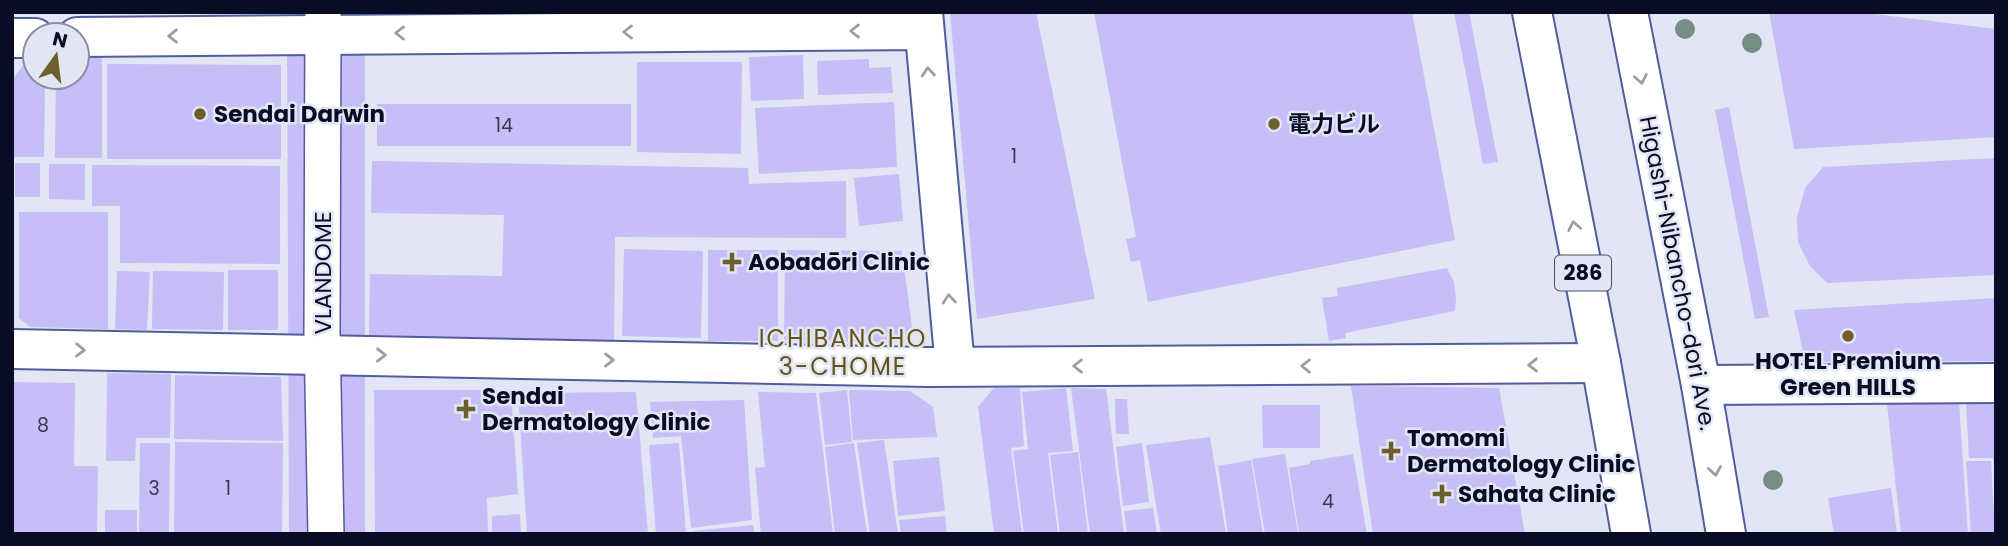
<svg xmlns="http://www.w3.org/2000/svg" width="2008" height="546" font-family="Poppins,'Noto Sans JP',sans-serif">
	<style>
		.building { fill: #c7bdf7 }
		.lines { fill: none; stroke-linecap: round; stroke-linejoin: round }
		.pedestrian-casing { stroke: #505d9d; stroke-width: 38 }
		.minor-casing { stroke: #505d9d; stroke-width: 42 }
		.trunk-casing { stroke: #505d9d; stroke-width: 42 }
		.pedestrian { stroke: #fff; stroke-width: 35 }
		.minor { stroke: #fff; stroke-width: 38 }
		.trunk { stroke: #fff; stroke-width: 38 }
		.tree { fill: #768e86 }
		.oneway { stroke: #9c9ea7 }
		.poi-dot { fill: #6d5e2b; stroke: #e1e5f4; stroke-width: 2.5 }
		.labels { text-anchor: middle; stroke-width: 5; stroke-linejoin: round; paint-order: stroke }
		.number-label { font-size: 19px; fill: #383859 }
		.shield { fill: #e1e5f4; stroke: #494d62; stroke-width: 2 }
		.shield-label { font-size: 21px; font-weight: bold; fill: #080c24 }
		.poi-label { font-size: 23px; font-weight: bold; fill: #080c24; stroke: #e1e5f4; text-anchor: start }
		.street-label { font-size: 23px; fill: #080c24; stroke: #e1e5f4 }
		.neighbourhood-label { font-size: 24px; letter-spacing: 2px; fill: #645317; stroke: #e1e5f4 }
	</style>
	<rect width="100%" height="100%" fill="#e1e5f4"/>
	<path class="building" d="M 287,12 L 365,12 L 365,534 L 289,534 Z
		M 950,12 L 1036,12 L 1095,299 L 977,319 Z
		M 1094,12 L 1412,12 L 1455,240 L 1148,302 L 1140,260 L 1131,262 L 1126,239 L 1136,237 Z
		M 1454,12 L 1469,12 L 1498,162 L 1483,164 Z
		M 1769,12 L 1858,12 L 1996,29 L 1996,137 L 1794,149 Z
		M 803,55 L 804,99 L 751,101 L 749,57 Z
		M 77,56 L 102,57 L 102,158 L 55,158 L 56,77 L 77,77 Z
		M 869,59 L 869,68 L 891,67 L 893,93 L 818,95 L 817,61 Z
		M 26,62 L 35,62 L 35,77 L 45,77 L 44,157 L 13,157 L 14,77 Z
		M 637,62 L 742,62 L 741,154 L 637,152 Z
		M 107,64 L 281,65 L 281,159 L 107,159 Z
		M 894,102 L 897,167 L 759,174 L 755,108 Z
		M 377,104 L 631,104 L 631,146 L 377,146 Z
		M 1729,107 L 1769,317 L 1755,319 L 1715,110 Z
		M 1996,158 L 1996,275 L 1827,283 L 1810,266 L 1798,242 L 1797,217 L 1805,188 L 1823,167 Z
		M 372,161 L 748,168 L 749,184 L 846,181 L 846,238 L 615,237 L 614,343 L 369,335 L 370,274 L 502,276 L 504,215 L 371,213 Z
		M 15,163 L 40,163 L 40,197 L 15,197 Z
		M 49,164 L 85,164 L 85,200 L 49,199 Z
		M 92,165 L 280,166 L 280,264 L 120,263 L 120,206 L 92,206 Z
		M 899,174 L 903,221 L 859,226 L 854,178 Z
		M 19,212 L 108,212 L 108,329 L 30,327 L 19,318 Z
		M 624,249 L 703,251 L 701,338 L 622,336 Z
		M 708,250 L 778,250 L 778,341 L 708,341 Z
		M 785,250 L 902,251 L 912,327 L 901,342 L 784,341 Z
		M 1447,268 L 1454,282 L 1456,298 L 1455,311 L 1345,333 L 1346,338 L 1329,341 L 1322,298 L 1338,296 L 1337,288 Z
		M 228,270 L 278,270 L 278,330 L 228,330 Z
		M 117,271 L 150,272 L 147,330 L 115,329 Z
		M 153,271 L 224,272 L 223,330 L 152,329 Z
		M 1996,298 L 1996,361 L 1805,362 L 1794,310 Z
		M 107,373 L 171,374 L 170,438 L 136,438 L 135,461 L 106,461 Z
		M 175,375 L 281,377 L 283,441 L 174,439 Z
		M 12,382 L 75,383 L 74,466 L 98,466 L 97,534 L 12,534 Z
		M 1351,386 L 1499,388 L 1525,534 L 1373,534 Z
		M 994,388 L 1020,388 L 1024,446 L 1011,448 L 1022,534 L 994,534 L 978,407 Z
		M 1066,388 L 1073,451 L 1048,453 L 1058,534 L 1024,534 L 1013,451 L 1028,449 L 1022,392 Z
		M 1071,388 L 1106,389 L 1124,534 L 1090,534 Z
		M 374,390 L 511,390 L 518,494 L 487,498 L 488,534 L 375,534 Z
		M 847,390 L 852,442 L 825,445 L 819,393 Z
		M 849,390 L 910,391 L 933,407 L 937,437 L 853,440 Z
		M 636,392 L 648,534 L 527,534 L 518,393 Z
		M 758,392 L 816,393 L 833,534 L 761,534 L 755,468 L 765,467 Z
		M 1115,399 L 1127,399 L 1129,434 L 1116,434 Z
		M 744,400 L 752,520 L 691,528 L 681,436 L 653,438 L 650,402 Z
		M 1996,401 L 1996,467 L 1994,467 L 1993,458 L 1969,458 L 1966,402 Z
		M 1959,403 L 1968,534 L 1901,534 L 1887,404 Z
		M 1262,405 L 1320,405 L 1320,448 L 1263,448 Z
		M 1210,437 L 1226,534 L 1161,534 L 1146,445 Z
		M 884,440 L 898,534 L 870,534 L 857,443 Z
		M 175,442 L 283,443 L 282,534 L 174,534 Z
		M 140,443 L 170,443 L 169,534 L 139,534 Z
		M 679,443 L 686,534 L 656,534 L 649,445 Z
		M 854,443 L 867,534 L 835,534 L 825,447 Z
		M 1142,443 L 1149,502 L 1123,506 L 1116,447 Z
		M 1078,452 L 1088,534 L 1060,534 L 1050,455 Z
		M 1285,454 L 1298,534 L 1265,534 L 1252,459 Z
		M 1353,454 L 1367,534 L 1299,534 L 1289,468 L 1310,464 L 1310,461 Z
		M 939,457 L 945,511 L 898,516 L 893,461 Z
		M 1251,460 L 1263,534 L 1228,534 L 1218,466 Z
		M 1966,461 L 1991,461 L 1995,534 L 1971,534 Z
		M 1891,488 L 1897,534 L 1834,534 L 1828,498 Z
		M 1153,508 L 1157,534 L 1127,534 L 1124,511 Z
		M 105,510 L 137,510 L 137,534 L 105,534 Z
		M 520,514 L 521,534 L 492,534 L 492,516 Z
		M 945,516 L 947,534 L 901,534 L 899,520 Z
		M 753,525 L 754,534 L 693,534 L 693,531 Z"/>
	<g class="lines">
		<defs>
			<path id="pedestrian" d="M 323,12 L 322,337 L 326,534"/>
			<path id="minor" d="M 923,12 L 955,367
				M 77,37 L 924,30
				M 12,38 L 35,38
				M 12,349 L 928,367 L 1601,363
				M 1701,385 L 1996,383"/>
			<path id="trunk" d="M 1532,12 L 1601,363 L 1631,534
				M 1628,12 L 1701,385 L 1726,534"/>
		</defs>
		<use href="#pedestrian" class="pedestrian-casing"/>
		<use href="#minor" class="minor-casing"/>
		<use href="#trunk" class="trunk-casing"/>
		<use href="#pedestrian" class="pedestrian"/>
		<use href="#minor" class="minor"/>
		<use href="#trunk" class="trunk"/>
	</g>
	<g class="tree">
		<circle cx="1685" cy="29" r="10"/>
		<circle cx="1752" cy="43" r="10"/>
		<circle cx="1773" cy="480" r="10"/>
	</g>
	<defs><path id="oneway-chevron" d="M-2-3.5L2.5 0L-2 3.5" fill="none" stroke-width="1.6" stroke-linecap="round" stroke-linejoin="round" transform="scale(1.75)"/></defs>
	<g class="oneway">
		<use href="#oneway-chevron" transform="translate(855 31) rotate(180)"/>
		<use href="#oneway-chevron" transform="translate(628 32) rotate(180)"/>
		<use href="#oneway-chevron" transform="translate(400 33) rotate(180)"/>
		<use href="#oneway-chevron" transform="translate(173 36) rotate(179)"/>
		<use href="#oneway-chevron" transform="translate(928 72) rotate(-95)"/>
		<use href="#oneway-chevron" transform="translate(1641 79) rotate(79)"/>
		<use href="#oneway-chevron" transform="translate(1574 226) rotate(-101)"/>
		<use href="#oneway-chevron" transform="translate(949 299) rotate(-95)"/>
		<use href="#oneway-chevron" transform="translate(80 350) rotate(1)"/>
		<use href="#oneway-chevron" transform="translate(381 355) rotate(1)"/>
		<use href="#oneway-chevron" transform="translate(609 360) rotate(1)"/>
		<use href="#oneway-chevron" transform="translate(1533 365) rotate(179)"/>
		<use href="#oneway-chevron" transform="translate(1078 366) rotate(180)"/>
		<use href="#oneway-chevron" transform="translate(1306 366) rotate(180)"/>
		<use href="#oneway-chevron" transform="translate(1715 471) rotate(81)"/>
	</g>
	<g class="poi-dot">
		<circle cx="200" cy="114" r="7"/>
		<circle cx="1274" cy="124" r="7"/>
		<path d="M728.5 251.5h7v7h7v7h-7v7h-7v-7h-7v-7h7z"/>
		<circle cx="1848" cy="336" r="7"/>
		<path d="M462.5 398.5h7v7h7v7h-7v7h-7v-7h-7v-7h7z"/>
		<path d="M1387.5 440.5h7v7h7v7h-7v7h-7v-7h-7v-7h7z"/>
		<path d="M1438.5 483.5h7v7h7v7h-7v7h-7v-7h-7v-7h7z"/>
	</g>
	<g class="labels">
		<g class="number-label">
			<text x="504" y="132">14</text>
			<text x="1014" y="163">1</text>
			<text x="43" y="432">8</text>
			<text x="154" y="495">3</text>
			<text x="228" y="495">1</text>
			<text x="1328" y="508">4</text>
		</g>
		<rect class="shield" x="1555" y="255.5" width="56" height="35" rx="5"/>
		<g class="shield-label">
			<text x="1583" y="280">286</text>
		</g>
		<g class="poi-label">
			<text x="214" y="122">Sendai Darwin</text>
			<text x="1288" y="132">電力ビル</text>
			<text x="748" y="270">Aobadōri Clinic</text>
			<text x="1848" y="369" text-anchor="middle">HOTEL Premium<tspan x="1848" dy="26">Green HILLS</tspan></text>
			<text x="482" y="404">Sendai<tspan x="482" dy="26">Dermatology Clinic</tspan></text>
			<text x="1407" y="446">Tomomi<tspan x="1407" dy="26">Dermatology Clinic</tspan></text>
			<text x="1458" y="502">Sahata Clinic</text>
		</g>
		<g class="street-label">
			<text transform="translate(323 273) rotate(-90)" y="8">VLANDOME</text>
			<text transform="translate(1678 273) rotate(79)" y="8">Higashi-Nibancho-dori Ave.</text>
		</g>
		<g class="neighbourhood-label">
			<text x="843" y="347">ICHIBANCHO<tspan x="843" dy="28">3-CHOME</tspan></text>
		</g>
	</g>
	<rect width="2008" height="546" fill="none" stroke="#080c24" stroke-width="28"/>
	<g transform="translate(56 56) rotate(14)"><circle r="33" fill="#e1e5f4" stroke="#8a8ea1" stroke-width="2"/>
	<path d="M0-5L12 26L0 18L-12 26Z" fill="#6d5e2b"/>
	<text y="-10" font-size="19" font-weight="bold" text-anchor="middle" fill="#080c24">N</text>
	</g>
</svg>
